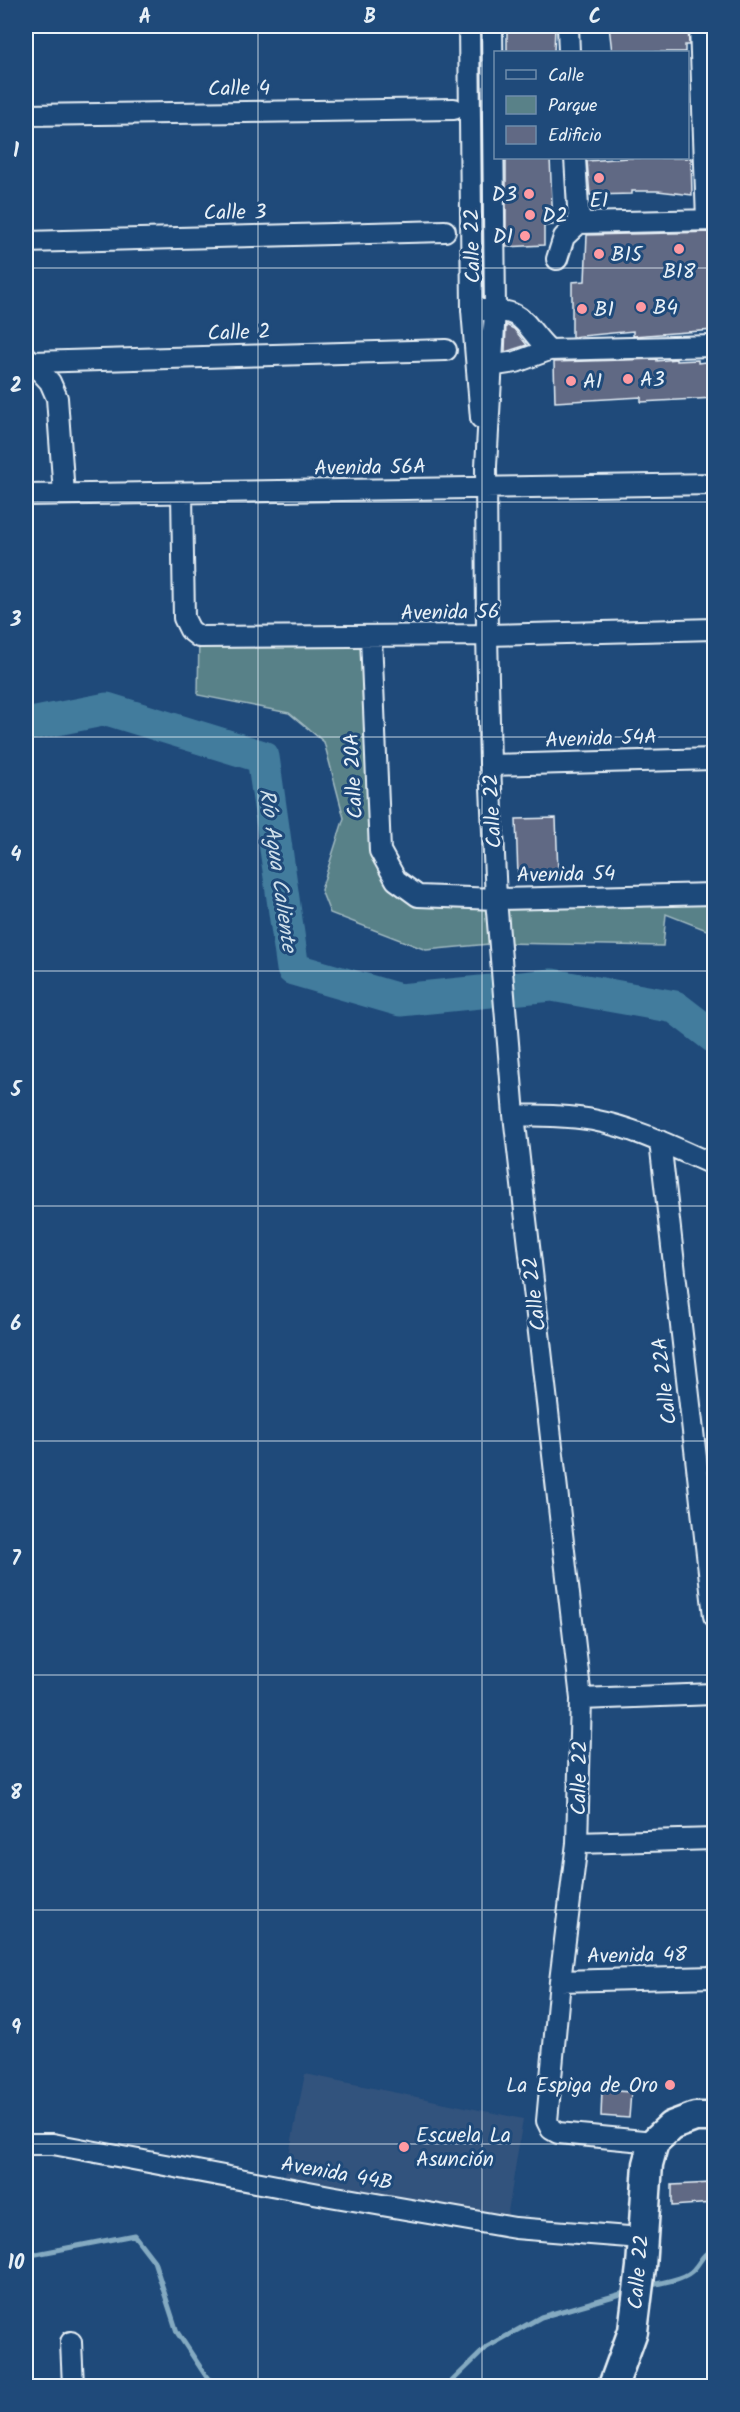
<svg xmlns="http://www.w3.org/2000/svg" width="740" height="2412" font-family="Kalam,sans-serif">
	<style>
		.built { fill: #33537d }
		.green { fill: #598188; stroke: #a0b9c0; stroke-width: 1.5 }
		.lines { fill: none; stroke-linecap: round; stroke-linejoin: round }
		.stream { stroke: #84aac1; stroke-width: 5 }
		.river { stroke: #427b9d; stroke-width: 33 }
		.building { fill: #616984; stroke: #e8f1f8; stroke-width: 1.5 }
		.street-casing { stroke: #e8f1f8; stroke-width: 24 }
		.secondary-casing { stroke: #e8f1f8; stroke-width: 33 }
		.street { stroke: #1f4a7a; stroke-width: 20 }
		.secondary { stroke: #1f4a7a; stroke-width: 28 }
		.grid { fill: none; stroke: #e8f1f8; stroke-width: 1.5; stroke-opacity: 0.55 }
		.poi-dot { fill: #ff9aa2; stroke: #1f4a7a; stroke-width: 2 }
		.labels { text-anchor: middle; stroke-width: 6; stroke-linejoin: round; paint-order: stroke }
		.street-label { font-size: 21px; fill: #e8f1f8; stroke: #1f4a7a }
		.poi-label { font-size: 21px; fill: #e8f1f8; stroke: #1f4a7a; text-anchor: start }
		.water-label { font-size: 22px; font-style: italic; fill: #cfdfea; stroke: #1f4a7a }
		.neatline { fill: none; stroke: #e8f1f8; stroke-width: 2 }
		.grid-label { font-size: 20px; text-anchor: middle; font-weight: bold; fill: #e8f1f8 }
	</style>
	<rect width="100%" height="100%" fill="#1f4a7a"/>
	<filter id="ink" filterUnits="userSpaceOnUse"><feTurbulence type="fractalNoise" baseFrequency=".0167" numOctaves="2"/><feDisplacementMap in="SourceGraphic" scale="12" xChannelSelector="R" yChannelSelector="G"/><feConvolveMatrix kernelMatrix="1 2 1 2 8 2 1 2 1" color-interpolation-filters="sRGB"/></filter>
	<g filter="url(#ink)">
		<path class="built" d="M 305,2074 L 523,2119 L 507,2218 L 285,2175 Z"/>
		<path class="green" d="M 199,637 L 371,637 L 380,851 L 407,889 L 714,894 L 714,933 L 666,914 L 663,946 L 500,943 L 426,950 L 330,913 L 321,890 L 344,818 L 324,742 L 289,713 L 198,695 Z"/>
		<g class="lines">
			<path class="stream" d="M 26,2256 L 134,2235 L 154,2261 L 177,2332 L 208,2379 L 227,2386
				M 648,2286 C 662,2282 685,2280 694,2269 C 702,2260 701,2255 714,2249
				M 447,2386 L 487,2347 L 541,2317 L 628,2292"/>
			<path class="river" d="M 26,725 L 107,709 L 263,757 L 293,969 L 400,1000 L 552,985 L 675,1007 L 714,1037"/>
		</g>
		<path class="building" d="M 507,26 L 555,26 L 554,52 L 507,52 Z
			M 609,26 L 688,26 L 689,45 L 685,45 L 685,52 L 612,52 Z
			M 506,158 L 550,158 L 553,225 L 544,226 L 544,245 L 506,247 Z
			M 628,158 L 691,158 L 692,195 L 658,191 L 632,191 L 632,194 L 590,195 L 587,161 Z
			M 714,232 L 714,330 L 633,336 L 633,331 L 572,337 L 572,282 L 585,281 L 587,235 Z
			M 506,325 L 514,329 L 527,345 L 505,352 Z
			M 657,359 L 657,361 L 676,359 L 676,361 L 698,360 L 698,363 L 714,361 L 714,398 L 641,402 L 641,397 L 555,402 L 554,362 Z
			M 556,818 L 558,873 L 518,876 L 516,819 Z
			M 602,2090 L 631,2092 L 629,2118 L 601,2116 Z
			M 712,2183 L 713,2203 L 672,2206 L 672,2185 Z"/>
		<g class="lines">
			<defs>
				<path id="street" d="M 469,26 L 472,310 L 481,418
					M 492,26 L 495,309 L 486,466 L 487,635 L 490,765 L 496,899 L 514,1115 L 581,1699 L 577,1843 L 560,1981 L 547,2121 L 551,2129 L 558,2133 L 654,2142
					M 568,26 L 569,52
					M 700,26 L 707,220
					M 26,115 L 454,109
					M 575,158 L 579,223
					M 26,242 L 445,231
					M 557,259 L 564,237 L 579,223 L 714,220
					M 482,310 C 527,309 522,324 549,350
					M 28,358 L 50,382 L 57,398 L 64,494
					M 33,362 L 446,350
					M 483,367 L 516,362 L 549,350 L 714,346
					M 182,493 L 184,618 L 190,630 L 199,637 L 487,635 L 714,629
					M 26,495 L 714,484
					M 371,637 L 380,851 L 396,880 L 418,896 L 496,899 L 714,894
					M 490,765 L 714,759
					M 514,1115 C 540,1116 567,1115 593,1120 C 635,1128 675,1148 714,1165
					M 660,1141 L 714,1616
					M 581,1699 L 714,1694
					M 577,1843 L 714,1839
					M 560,1981 L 714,1977
					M 26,2144 L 53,2144 L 330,2196 L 515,2228 L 641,2238
					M 71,2342 L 73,2386"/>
				<path id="secondary" d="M 613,2386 L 633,2331 L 641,2267 L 648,2164 L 654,2142 L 671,2126 L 695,2117 L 714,2117"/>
			</defs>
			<use href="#street" class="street-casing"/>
			<use href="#secondary" class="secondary-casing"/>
			<use href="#street" class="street"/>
			<use href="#secondary" class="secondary"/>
		</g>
	</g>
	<path class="grid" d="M 258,26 L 258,2386M 482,26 L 482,2386M 26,268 L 714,268M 26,502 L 714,502M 26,737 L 714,737M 26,971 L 714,971M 26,1206 L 714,1206M 26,1441 L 714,1441M 26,1675 L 714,1675M 26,1910 L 714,1910M 26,2144 L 714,2144"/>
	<g class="poi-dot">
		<circle cx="599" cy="178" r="6"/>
		<circle cx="529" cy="194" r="6"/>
		<circle cx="530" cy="215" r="6"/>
		<circle cx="525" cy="236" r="6"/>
		<circle cx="679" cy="249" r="6"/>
		<circle cx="599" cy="254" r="6"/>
		<circle cx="641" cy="307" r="6"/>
		<circle cx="582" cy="309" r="6"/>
		<circle cx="628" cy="379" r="6"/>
		<circle cx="571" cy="381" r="6"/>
		<circle cx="670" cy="2085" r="6"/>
		<circle cx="404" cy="2147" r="6"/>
	</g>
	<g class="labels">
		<g class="street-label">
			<text transform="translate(239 88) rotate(-1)" y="7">Calle 4</text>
			<text transform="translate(235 212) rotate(-1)" y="7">Calle 3</text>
			<text transform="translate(472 246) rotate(-91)" y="7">Calle 22</text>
			<text transform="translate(239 332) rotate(-2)" y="7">Calle 2</text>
			<text transform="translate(370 467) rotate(-1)" y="7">Avenida 56A</text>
			<text transform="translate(450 612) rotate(-1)" y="7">Avenida 56</text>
			<text transform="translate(601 738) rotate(-2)" y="7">Avenida 54A</text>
			<text transform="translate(353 776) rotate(-93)" y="7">Calle 20A</text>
			<text transform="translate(492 811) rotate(-93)" y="7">Calle 22</text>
			<text transform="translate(566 874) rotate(-1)" y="7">Avenida 54</text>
			<text transform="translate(534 1294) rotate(-97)" y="7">Calle 22</text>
			<text transform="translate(664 1381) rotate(-97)" y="7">Calle 22A</text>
			<text transform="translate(579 1778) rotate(-89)" y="7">Calle 22</text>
			<text transform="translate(637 1955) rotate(-1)" y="7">Avenida 48</text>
			<text transform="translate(337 2173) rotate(10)" y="7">Avenida 44B</text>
			<text transform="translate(638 2272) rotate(-85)" y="7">Calle 22</text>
		</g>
		<g class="poi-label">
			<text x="517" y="201" text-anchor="end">D3</text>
			<text x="599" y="207" text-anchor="middle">E1</text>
			<text x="542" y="222">D2</text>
			<text x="513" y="243" text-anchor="end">D1</text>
			<text x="611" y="261">B15</text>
			<text x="679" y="278" text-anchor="middle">B18</text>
			<text x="653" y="314">B4</text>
			<text x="594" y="316">B1</text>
			<text x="640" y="386">A3</text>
			<text x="583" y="388">A1</text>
			<text x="658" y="2092" text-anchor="end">La Espiga de Oro</text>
			<text x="416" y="2142">Escuela La<tspan x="416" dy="24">Asunción</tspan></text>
		</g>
		<g class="water-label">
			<text transform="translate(279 870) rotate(82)" y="8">Río Agua Caliente</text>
		</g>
	</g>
	<rect width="740" height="2412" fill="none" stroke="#1f4a7a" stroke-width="66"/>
	<rect x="494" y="51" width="195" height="108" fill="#1f4a7a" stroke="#6f8dac" stroke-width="1.5"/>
	<rect x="506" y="70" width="30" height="9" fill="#1f4a7a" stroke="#6f8dac" stroke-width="1.5"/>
	<text x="548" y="81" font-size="18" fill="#e8f1f8">Calle</text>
	<rect x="506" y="96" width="30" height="18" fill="#598188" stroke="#6f8dac" stroke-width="1.5"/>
	<text x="548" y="111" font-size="18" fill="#e8f1f8">Parque</text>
	<rect x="506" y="126" width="30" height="18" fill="#616984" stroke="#6f8dac" stroke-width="1.5"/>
	<text x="548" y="141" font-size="18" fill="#e8f1f8">Edificio</text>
	<rect x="33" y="33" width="674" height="2346" class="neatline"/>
	<g class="grid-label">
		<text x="145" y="23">A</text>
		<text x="370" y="23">B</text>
		<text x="595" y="23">C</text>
		<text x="16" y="157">1</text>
		<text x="16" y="392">2</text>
		<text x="16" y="626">3</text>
		<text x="16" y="861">4</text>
		<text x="16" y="1096">5</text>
		<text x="16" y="1330">6</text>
		<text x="16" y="1565">7</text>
		<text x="16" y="1799">8</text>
		<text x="16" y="2034">9</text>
		<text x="16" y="2269">10</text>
	</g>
</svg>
